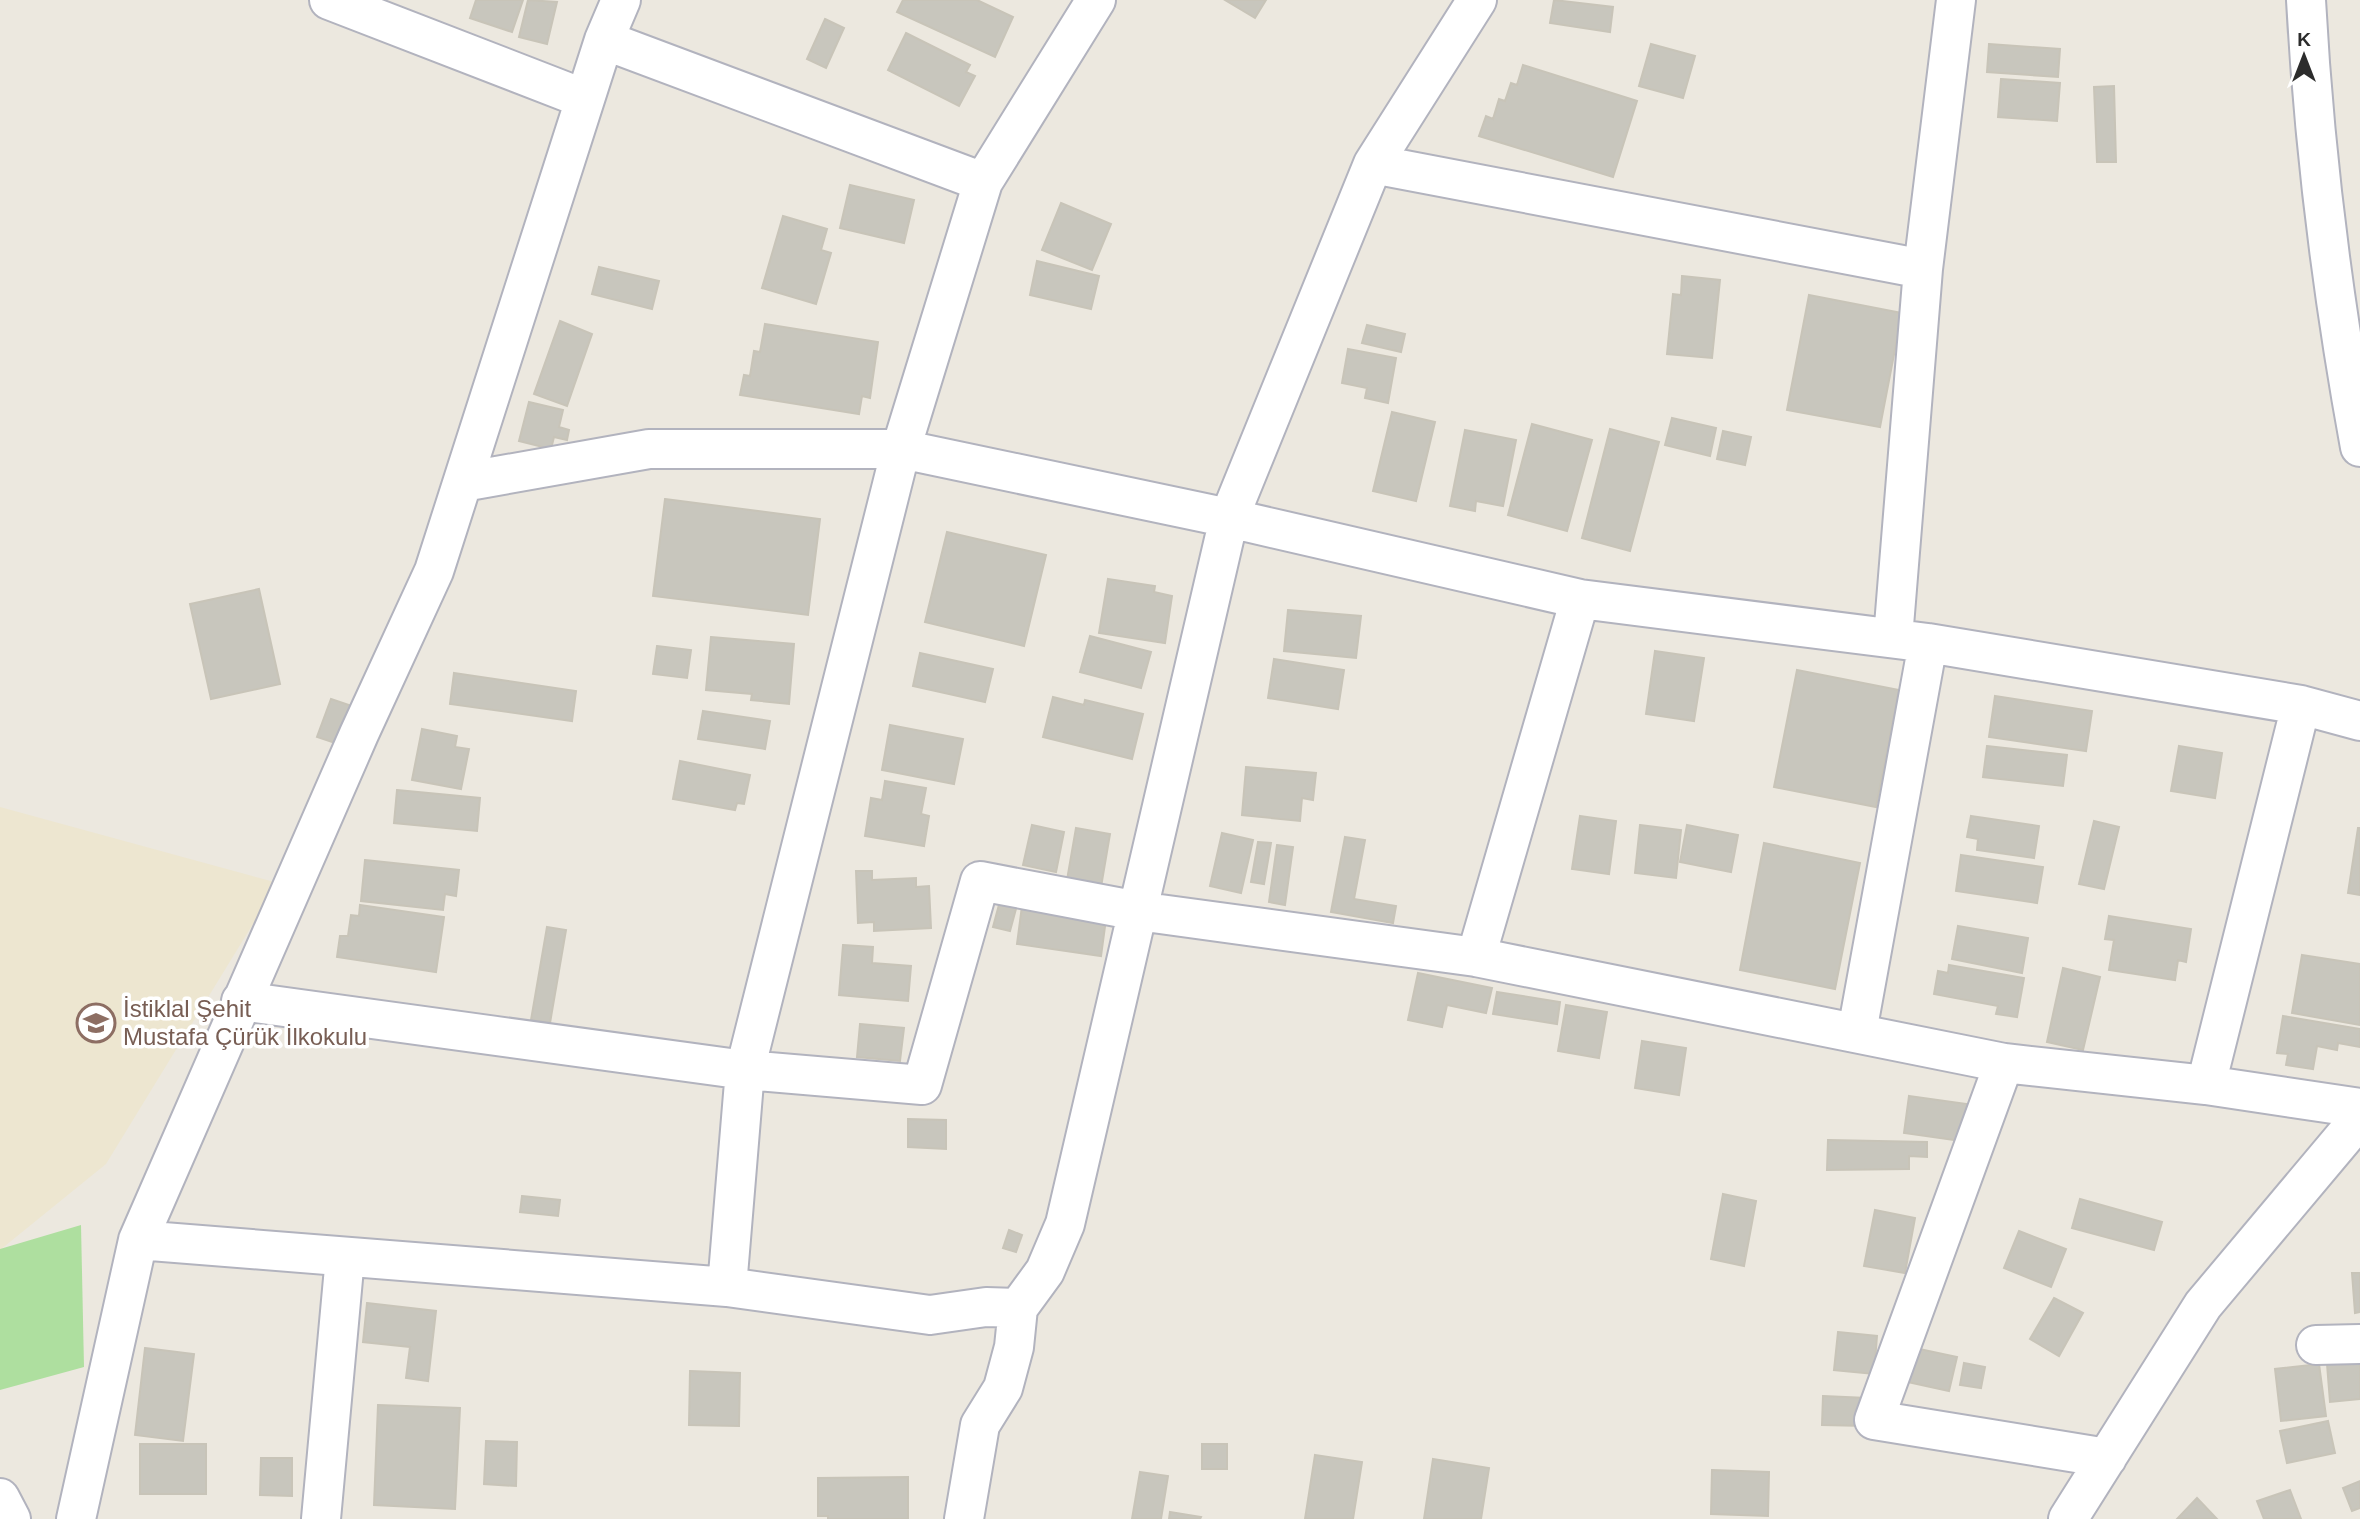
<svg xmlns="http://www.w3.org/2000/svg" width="2360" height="1519" font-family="Helvetica,sans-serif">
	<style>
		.education { fill: #ede6d0 }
		.green { fill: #aedf9f }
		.building { fill: #c8c6bd; stroke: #c8c4b8; stroke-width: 2 }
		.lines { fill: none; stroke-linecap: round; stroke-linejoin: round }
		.minor-casing { stroke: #b2b3be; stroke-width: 42 }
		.minor { stroke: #fff; stroke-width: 38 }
		.labels { text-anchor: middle; stroke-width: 7; stroke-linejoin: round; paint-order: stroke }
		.education-label { font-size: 24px; fill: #785e54; stroke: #fff; text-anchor: start }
	</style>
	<rect width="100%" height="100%" fill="#ece8df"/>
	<path class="education" d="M 0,807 L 278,883 L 106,1164 L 0,1250 Z"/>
	<path class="green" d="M 81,1225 L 84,1367 L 0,1390 L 0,1249 Z"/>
	<path class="building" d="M 476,0 L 523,0 L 512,32 L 470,18 Z
		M 528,0 L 557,2 L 547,44 L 519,37 Z
		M 903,0 L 977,0 L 1013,17 L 995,57 L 897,12 Z
		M 1225,0 L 1266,0 L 1255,18 Z
		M 1554,0 L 1613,7 L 1610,32 L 1550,23 Z
		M 825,19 L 844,28 L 826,68 L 807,59 Z
		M 906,33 L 970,65 L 966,72 L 975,76 L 959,106 L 888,70 Z
		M 1651,44 L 1695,56 L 1683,98 L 1639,86 Z
		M 1989,44 L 2060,49 L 2058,77 L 1987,72 Z
		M 1523,65 L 1637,101 L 1613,177 L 1479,136 L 1486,116 L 1493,119 L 1499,99 L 1505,101 L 1511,83 L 1517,85 Z
		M 2001,79 L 2060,83 L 2057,121 L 1998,117 Z
		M 2114,86 L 2116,162 L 2097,162 L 2094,87 Z
		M 850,185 L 914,200 L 904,243 L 840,228 Z
		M 1061,203 L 1111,224 L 1092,270 L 1042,250 Z
		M 783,216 L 827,229 L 821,250 L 831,253 L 816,304 L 762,288 Z
		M 1037,261 L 1099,276 L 1091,309 L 1030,295 Z
		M 599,267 L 659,281 L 652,309 L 592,294 Z
		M 1682,276 L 1720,280 L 1712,358 L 1667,354 L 1673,294 L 1681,295 Z
		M 1809,295 L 1902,313 L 1880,427 L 1787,410 Z
		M 560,321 L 592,334 L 567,406 L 534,394 Z
		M 765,324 L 878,342 L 870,398 L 862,396 L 859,414 L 740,395 L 744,375 L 750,376 L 754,351 L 760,352 Z
		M 1367,325 L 1405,334 L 1401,352 L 1362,343 Z
		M 1348,349 L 1396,358 L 1388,403 L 1365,398 L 1367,388 L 1342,383 Z
		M 529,402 L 563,410 L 559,427 L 569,430 L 567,440 L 554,437 L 551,449 L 519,441 Z
		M 1392,412 L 1435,422 L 1416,501 L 1373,491 Z
		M 1672,418 L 1716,428 L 1710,456 L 1665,445 Z
		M 1532,424 L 1592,440 L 1567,531 L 1508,515 Z
		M 1610,429 L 1659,442 L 1630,551 L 1582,538 Z
		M 1465,430 L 1516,440 L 1503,506 L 1476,501 L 1475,511 L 1450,506 Z
		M 1723,431 L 1751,437 L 1745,465 L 1717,459 Z
		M 665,499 L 820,519 L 808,615 L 653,596 Z
		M 947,532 L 1046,555 L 1024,646 L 925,622 Z
		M 1108,579 L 1155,586 L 1154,592 L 1172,596 L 1165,643 L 1099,633 Z
		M 259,589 L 280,684 L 211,699 L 190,604 Z
		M 1288,610 L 1361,616 L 1356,658 L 1284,651 Z
		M 1090,636 L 1151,652 L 1141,688 L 1080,672 Z
		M 711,637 L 794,644 L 789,704 L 751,700 L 752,694 L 706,690 Z
		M 657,646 L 691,650 L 687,678 L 653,674 Z
		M 1655,651 L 1704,658 L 1694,721 L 1646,714 Z
		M 920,653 L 993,669 L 985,702 L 913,686 Z
		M 1274,659 L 1344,670 L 1338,709 L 1268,698 Z
		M 1797,670 L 1899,690 L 1876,807 L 1774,787 Z
		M 454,673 L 576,691 L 572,721 L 450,704 Z
		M 1995,696 L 2092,711 L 2086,751 L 1989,737 Z
		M 1053,697 L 1084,705 L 1085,700 L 1143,714 L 1132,759 L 1043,737 Z
		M 331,699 L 361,709 L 347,747 L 317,737 Z
		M 703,711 L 770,721 L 765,749 L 698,739 Z
		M 890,725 L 963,739 L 954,784 L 882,770 Z
		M 422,729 L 457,736 L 455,747 L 469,749 L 461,789 L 412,780 Z
		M 1987,746 L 2067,755 L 2063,786 L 1983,777 Z
		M 2179,746 L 2222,753 L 2215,798 L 2171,791 Z
		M 680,761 L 750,775 L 744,804 L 737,803 L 735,810 L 673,799 Z
		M 1246,767 L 1316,773 L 1313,800 L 1302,798 L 1300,821 L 1242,815 Z
		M 885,781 L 926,788 L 921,814 L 929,816 L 924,846 L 865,836 L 871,798 L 882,800 Z
		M 397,790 L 480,798 L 477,831 L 394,823 Z
		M 1580,816 L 1616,821 L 1609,874 L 1572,869 Z
		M 1971,816 L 2039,826 L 2034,858 L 1977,850 L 1978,839 L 1967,837 Z
		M 2094,821 L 2119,827 L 2104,889 L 2079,884 Z
		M 1032,825 L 1064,832 L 1056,872 L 1023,865 Z
		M 1640,825 L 1681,830 L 1676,878 L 1635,873 Z
		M 1687,825 L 1738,835 L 1731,872 L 1680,862 Z
		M 1076,828 L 1110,834 L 1101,887 L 1067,880 Z
		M 2358,828 L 2360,828 L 2360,895 L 2348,893 Z
		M 1222,833 L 1253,840 L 1241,893 L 1210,886 Z
		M 1345,837 L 1365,840 L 1354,899 L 1396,906 L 1393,923 L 1331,912 Z
		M 1258,842 L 1271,843 L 1264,884 L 1251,882 Z
		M 1764,843 L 1860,863 L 1835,989 L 1740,970 Z
		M 1277,845 L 1293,847 L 1285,905 L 1269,902 Z
		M 1961,855 L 2043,867 L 2037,903 L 1956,891 Z
		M 365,860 L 459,870 L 456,896 L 445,894 L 443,910 L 361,901 Z
		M 856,871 L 872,871 L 872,880 L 916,878 L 916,887 L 929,886 L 931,928 L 874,931 L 874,922 L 858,923 Z
		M 1000,901 L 1017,905 L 1010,931 L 993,927 Z
		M 360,905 L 444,917 L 436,972 L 337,957 L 340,936 L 348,936 L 351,915 L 359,916 Z
		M 1022,906 L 1106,919 L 1101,956 L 1017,944 Z
		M 2109,916 L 2191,929 L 2186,962 L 2178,960 L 2175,980 L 2109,970 L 2114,940 L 2105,939 Z
		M 1958,926 L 2028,938 L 2022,973 L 1952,959 Z
		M 547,927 L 566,930 L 550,1023 L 531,1020 Z
		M 843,945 L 873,947 L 872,963 L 911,966 L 908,1001 L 839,995 Z
		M 2302,955 L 2360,964 L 2360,1025 L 2292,1013 Z
		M 1949,965 L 2024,978 L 2017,1017 L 1996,1014 L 1998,1006 L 1934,994 L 1938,971 L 1948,973 Z
		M 2063,968 L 2100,977 L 2083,1050 L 2047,1042 Z
		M 1418,973 L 1492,988 L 1486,1013 L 1447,1005 L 1442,1027 L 1408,1020 Z
		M 1497,992 L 1560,1002 L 1557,1024 L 1493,1014 Z
		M 1566,1005 L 1607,1012 L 1599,1058 L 1558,1051 Z
		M 2283,1016 L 2360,1029 L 2360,1047 L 2338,1043 L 2337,1050 L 2317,1046 L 2313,1069 L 2286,1065 L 2288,1054 L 2277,1053 Z
		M 860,1024 L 904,1028 L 900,1061 L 857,1057 Z
		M 1642,1041 L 1686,1048 L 1679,1095 L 1635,1088 Z
		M 1909,1096 L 1967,1104 L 1962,1141 L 1904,1133 Z
		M 908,1119 L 946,1120 L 946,1149 L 908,1147 Z
		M 1828,1140 L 1927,1142 L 1927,1157 L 1909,1156 L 1909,1169 L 1827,1170 Z
		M 1723,1194 L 1756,1201 L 1744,1266 L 1711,1259 Z
		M 522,1196 L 560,1200 L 558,1216 L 520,1212 Z
		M 2080,1199 L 2162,1222 L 2154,1250 L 2072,1228 Z
		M 1875,1210 L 1915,1218 L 1905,1273 L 1864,1266 Z
		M 1009,1230 L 1022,1235 L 1016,1252 L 1003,1248 Z
		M 2019,1231 L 2066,1249 L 2051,1287 L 2004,1268 Z
		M 2352,1273 L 2360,1273 L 2360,1312 L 2355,1313 Z
		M 2054,1298 L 2083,1313 L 2059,1356 L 2030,1339 Z
		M 367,1303 L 436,1311 L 428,1381 L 406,1378 L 410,1347 L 363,1342 Z
		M 1838,1332 L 1877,1336 L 1874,1374 L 1834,1370 Z
		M 1910,1347 L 1957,1357 L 1949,1391 L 1903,1381 Z
		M 145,1348 L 194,1354 L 183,1441 L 135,1435 Z
		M 2360,1361 L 2360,1399 L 2330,1402 L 2327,1364 Z
		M 1964,1363 L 1985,1367 L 1981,1388 L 1960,1385 Z
		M 2319,1364 L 2326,1416 L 2281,1421 L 2275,1369 Z
		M 690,1371 L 740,1373 L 739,1426 L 689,1425 Z
		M 1823,1396 L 1867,1398 L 1866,1426 L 1822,1425 Z
		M 378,1405 L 460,1408 L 455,1509 L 374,1505 Z
		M 2328,1421 L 2335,1453 L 2287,1463 L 2280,1431 Z
		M 486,1441 L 517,1442 L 516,1486 L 484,1484 Z
		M 140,1444 L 206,1444 L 206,1494 L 140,1494 Z
		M 1202,1444 L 1227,1444 L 1227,1469 L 1202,1469 Z
		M 1315,1455 L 1362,1462 L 1353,1519 L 1305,1519 Z
		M 261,1458 L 292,1458 L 292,1496 L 260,1495 Z
		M 1433,1459 L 1489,1468 L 1481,1519 L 1424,1519 Z
		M 1712,1470 L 1769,1472 L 1768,1516 L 1711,1514 Z
		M 1140,1472 L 1168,1476 L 1161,1519 L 1132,1519 Z
		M 908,1477 L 908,1519 L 828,1519 L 828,1516 L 818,1516 L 818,1478 Z
		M 2360,1481 L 2360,1508 L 2352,1511 L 2343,1488 Z
		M 2290,1490 L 2301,1519 L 2264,1519 L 2257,1501 Z
		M 2197,1498 L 2217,1519 L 2177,1519 Z
		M 1170,1512 L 1201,1517 L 1200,1519 L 1169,1519 Z"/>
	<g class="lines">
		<defs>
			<path id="minor" d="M 329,0 L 585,99
				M 2306,0 C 2314,149 2333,300 2360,447
				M 604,40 L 983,182
				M 1373,164 L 1923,269
				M 463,482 L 649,449 L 901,449 L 1229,518 L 1580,599 L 1928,643 L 2301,705 L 2360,721
				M 1893,638 L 1923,269 L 1956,0
				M 1476,957 L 1580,599
				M 241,1001 L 745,1070 L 922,1085 L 980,881 L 1138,911 L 1476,957 L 2004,1063 L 2206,1085 L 2360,1108
				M 1857,1032 L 1928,643
				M 2004,1063 L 1874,1420 L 2107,1458
				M 2206,1085 L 2301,705
				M 138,1240 L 727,1287 L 930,1315 L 986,1307 L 1018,1308 L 1045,1271 L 1065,1224 L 1229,518 L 1373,164 L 1477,0
				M 727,1287 L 745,1070 L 901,449 L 983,182 L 1096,0
				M 2316,1345 L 2360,1344
				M 0,1498 L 11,1519
				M 76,1519 L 138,1240 L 359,734 L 434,571 L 604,40 L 621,0
				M 321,1519 L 345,1257
				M 964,1519 L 980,1425 L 1003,1388 L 1014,1347 L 1018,1308
				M 2068,1519 L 2203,1305 L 2360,1118"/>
		</defs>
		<use href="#minor" class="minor-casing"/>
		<use href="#minor" class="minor"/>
	</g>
	<defs>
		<symbol id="school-ring" viewBox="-11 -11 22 22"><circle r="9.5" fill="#fff" stroke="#8d6e63" stroke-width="1.5"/><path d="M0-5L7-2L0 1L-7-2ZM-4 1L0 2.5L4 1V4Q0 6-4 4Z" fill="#8d6e63"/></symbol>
	</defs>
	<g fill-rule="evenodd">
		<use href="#school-ring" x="74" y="1001" width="44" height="44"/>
	</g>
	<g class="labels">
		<g class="education-label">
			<text x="123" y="1017">İstiklal Şehit<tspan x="123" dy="28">Mustafa Çürük İlkokulu</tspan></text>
		</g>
	</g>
	<g transform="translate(2304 56)" stroke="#ffffff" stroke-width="5" paint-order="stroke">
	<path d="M0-5L12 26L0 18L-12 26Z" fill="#2c2c2c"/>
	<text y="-10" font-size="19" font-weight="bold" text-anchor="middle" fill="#2c2c2c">K</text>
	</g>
</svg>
